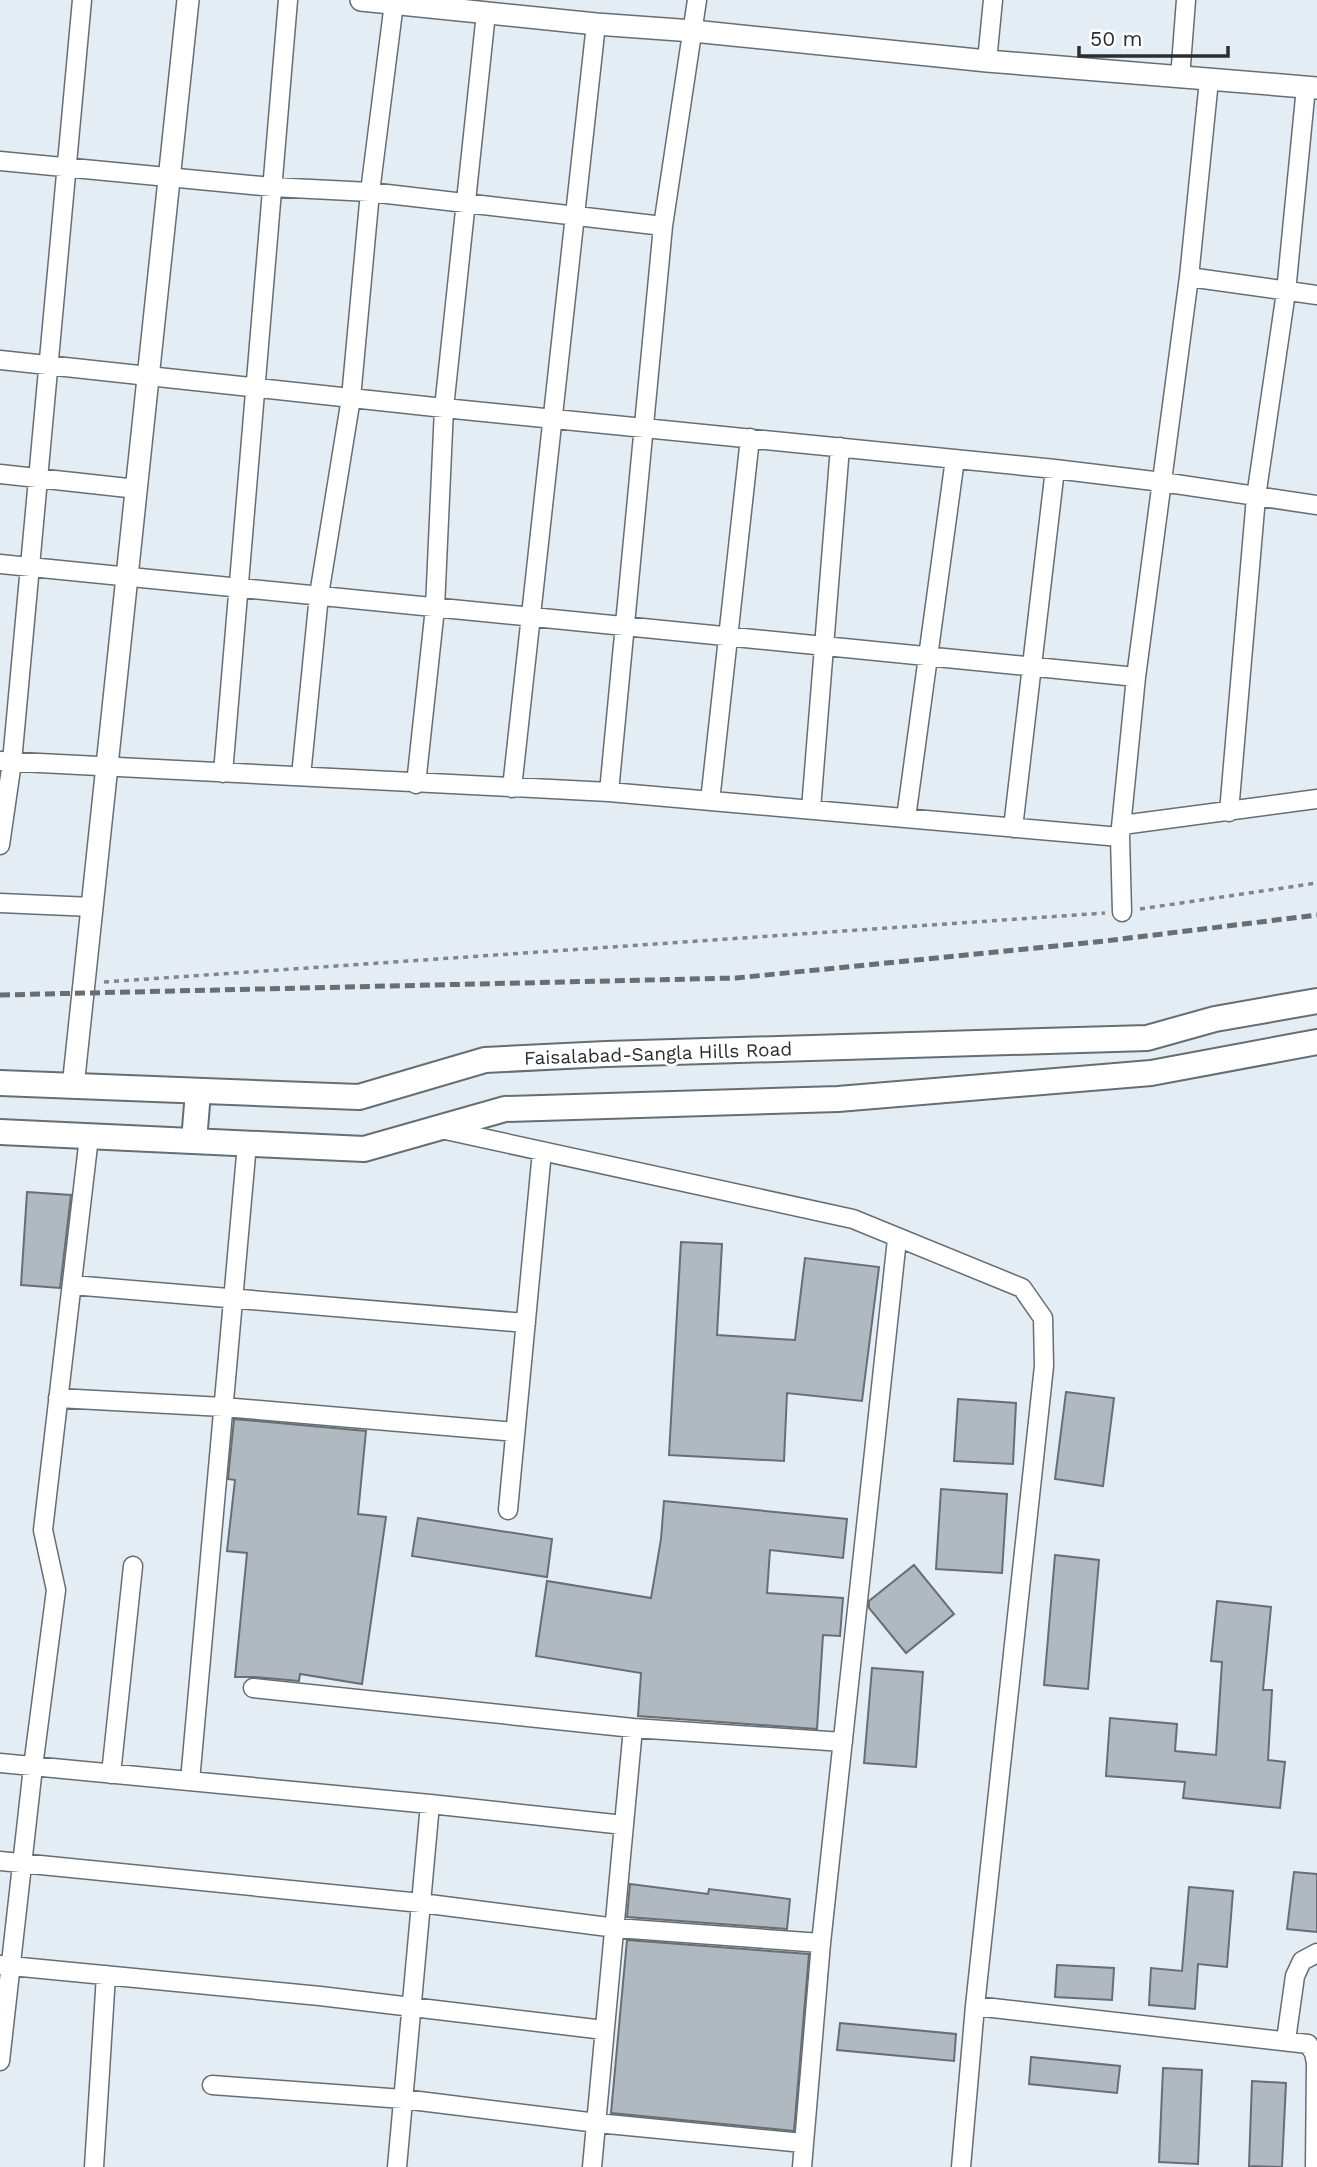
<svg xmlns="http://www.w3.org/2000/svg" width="1317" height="2167" font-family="'Work Sans',sans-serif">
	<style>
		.building { fill: #afb9bf; stroke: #676f75; stroke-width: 2 }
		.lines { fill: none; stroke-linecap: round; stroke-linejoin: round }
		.minor-casing { stroke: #656e73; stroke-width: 21 }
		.tertiary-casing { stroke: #656e73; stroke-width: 24 }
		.secondary-casing { stroke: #656e73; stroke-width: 28 }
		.path { stroke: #80868b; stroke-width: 3.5; stroke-dasharray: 5 5; stroke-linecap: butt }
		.minor { stroke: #fff; stroke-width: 18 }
		.tertiary { stroke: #fff; stroke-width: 21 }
		.secondary { stroke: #fff; stroke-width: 24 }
		.rail { stroke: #696e72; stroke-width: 5; stroke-dasharray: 10 5; stroke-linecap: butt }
		.labels { text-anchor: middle; stroke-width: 6; stroke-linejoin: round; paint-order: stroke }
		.street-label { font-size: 19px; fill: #2b2e31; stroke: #fff }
	</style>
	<rect width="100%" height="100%" fill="#e4edf4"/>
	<path class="building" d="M 27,1192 L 71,1195 L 60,1288 L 21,1285 Z
		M 681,1242 L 722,1244 L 717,1335 L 795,1340 L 805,1258 L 879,1267 L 862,1401 L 787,1393 L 784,1461 L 669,1455 Z
		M 1066,1392 L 1114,1398 L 1103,1486 L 1055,1479 Z
		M 958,1399 L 1016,1403 L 1013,1464 L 954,1461 Z
		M 234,1419 L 366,1431 L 358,1514 L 386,1517 L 362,1684 L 300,1674 L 299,1681 L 254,1677 L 235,1677 L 247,1553 L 227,1551 L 235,1480 L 228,1479 Z
		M 941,1489 L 1007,1494 L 1002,1573 L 936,1569 Z
		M 664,1501 L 847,1519 L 843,1558 L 770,1550 L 767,1593 L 843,1598 L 840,1636 L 823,1635 L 817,1729 L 638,1716 L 641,1673 L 536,1656 L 547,1581 L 651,1598 L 661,1539 Z
		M 418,1518 L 552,1539 L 547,1577 L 412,1556 Z
		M 1055,1555 L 1099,1560 L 1088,1689 L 1044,1685 Z
		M 914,1565 L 954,1614 L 906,1653 L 869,1608 L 869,1601 Z
		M 1217,1601 L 1271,1607 L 1263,1690 L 1272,1690 L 1268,1760 L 1285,1762 L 1280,1808 L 1183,1798 L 1185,1782 L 1106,1776 L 1110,1718 L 1177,1724 L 1175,1751 L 1216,1755 L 1222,1662 L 1211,1661 Z
		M 872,1668 L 923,1672 L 916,1767 L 864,1763 Z
		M 1294,1872 L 1317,1874 L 1317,1932 L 1287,1929 Z
		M 630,1884 L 708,1894 L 709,1889 L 790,1899 L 787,1929 L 627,1917 Z
		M 1189,1887 L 1233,1891 L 1227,1967 L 1198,1964 L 1195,2009 L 1149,2005 L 1151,1968 L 1182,1971 Z
		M 627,1940 L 809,1954 L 794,2131 L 611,2113 Z
		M 1057,1965 L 1114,1968 L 1112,2000 L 1055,1997 Z
		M 840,2023 L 956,2034 L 954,2061 L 837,2050 Z
		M 1031,2057 L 1120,2066 L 1117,2093 L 1029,2084 Z
		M 1163,2068 L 1202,2070 L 1198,2164 L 1159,2162 Z
		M 1252,2081 L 1286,2083 L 1282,2167 L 1249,2166 Z"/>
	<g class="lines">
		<defs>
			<path id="minor" d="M 987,61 L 993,0
				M 1180,78 L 1186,0
				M 0,161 L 272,187 L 370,192 L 663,226
				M 1189,277 L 1317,295
				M 0,360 L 444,408 L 1055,469 L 1162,482 L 1317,505
				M 0,474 L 137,489
				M 0,564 L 1136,677
				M 0,761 L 609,792 L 1120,837
				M 223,773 L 288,0
				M 301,776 L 319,595 L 351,398 L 370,192 L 394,3
				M 416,784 L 435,608 L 444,408 L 486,13
				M 512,788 L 596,24
				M 609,792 L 663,226 L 697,0
				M 710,801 L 750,438
				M 811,809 L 840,447
				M 1229,812 L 1256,497 L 1286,292 L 1306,87
				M 906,818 L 955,459
				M 1122,825 L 1317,799
				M 1013,828 L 1055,469
				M 0,845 L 12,762 L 82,0
				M 0,903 L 92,907
				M 1122,912 L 1120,837 L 1136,677 L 1189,277 L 1209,80
				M 441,1129 L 853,1219 L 1022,1288 L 1043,1318 L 1044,1366 L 975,2006 L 961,2167
				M 72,1285 L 526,1323
				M 58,1398 L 223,1407 L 515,1432
				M 508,1510 L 542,1151
				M 253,1688 L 633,1728 L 592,2167
				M 633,1728 L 843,1742
				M 0,1763 L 430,1804 L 397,2167
				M 111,1774 L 133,1566
				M 190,1781 L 247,1144
				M 430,1804 L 624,1825
				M 0,1861 L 421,1903 L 616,1928 L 821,1943
				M 0,1965 L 320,1996 L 604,2030
				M 975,2006 L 1308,2044 L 1314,2053 L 1316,2063 L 1315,2167
				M 1286,2040 L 1295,1976 L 1302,1961 L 1317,1953
				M 0,2061 L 33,1767 L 56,1590 L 43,1530 L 89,1137
				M 212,2085 L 403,2099 L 597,2123 L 803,2143
				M 94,2167 L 106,1975
				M 802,2167 L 821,1943 L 897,1239"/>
			<path id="tertiary" d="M 361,0 L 596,24 L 693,31 L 987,61 L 1317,88
				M 73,1087 L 188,0"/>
			<path id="secondary" d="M 0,1083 L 359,1097 L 485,1060 L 606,1054 L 1147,1038 L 1215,1019 L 1317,1001
				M 0,1132 L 364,1149 L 505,1109 L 838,1099 L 1151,1073 L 1317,1042
				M 194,1141 L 198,1092"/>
		</defs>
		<use href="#minor" class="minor-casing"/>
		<use href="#tertiary" class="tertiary-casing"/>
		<use href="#secondary" class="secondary-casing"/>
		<path class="path" d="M 1140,909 L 1317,883
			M 104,982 L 1105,913"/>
		<use href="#minor" class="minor"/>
		<use href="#tertiary" class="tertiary"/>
		<use href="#secondary" class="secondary"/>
		<path class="rail" d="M 0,995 L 736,978 L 1105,941 L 1317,915"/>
	</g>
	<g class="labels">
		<g class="street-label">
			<text transform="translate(658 1053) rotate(-2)" y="7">Faisalabad-Sangla Hills Road</text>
		</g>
	</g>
	<path d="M1079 46v10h149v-10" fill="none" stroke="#2b2e31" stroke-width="3.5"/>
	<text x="1090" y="46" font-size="21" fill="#2b2e31" stroke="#ffffff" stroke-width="5" paint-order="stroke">50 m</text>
</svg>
